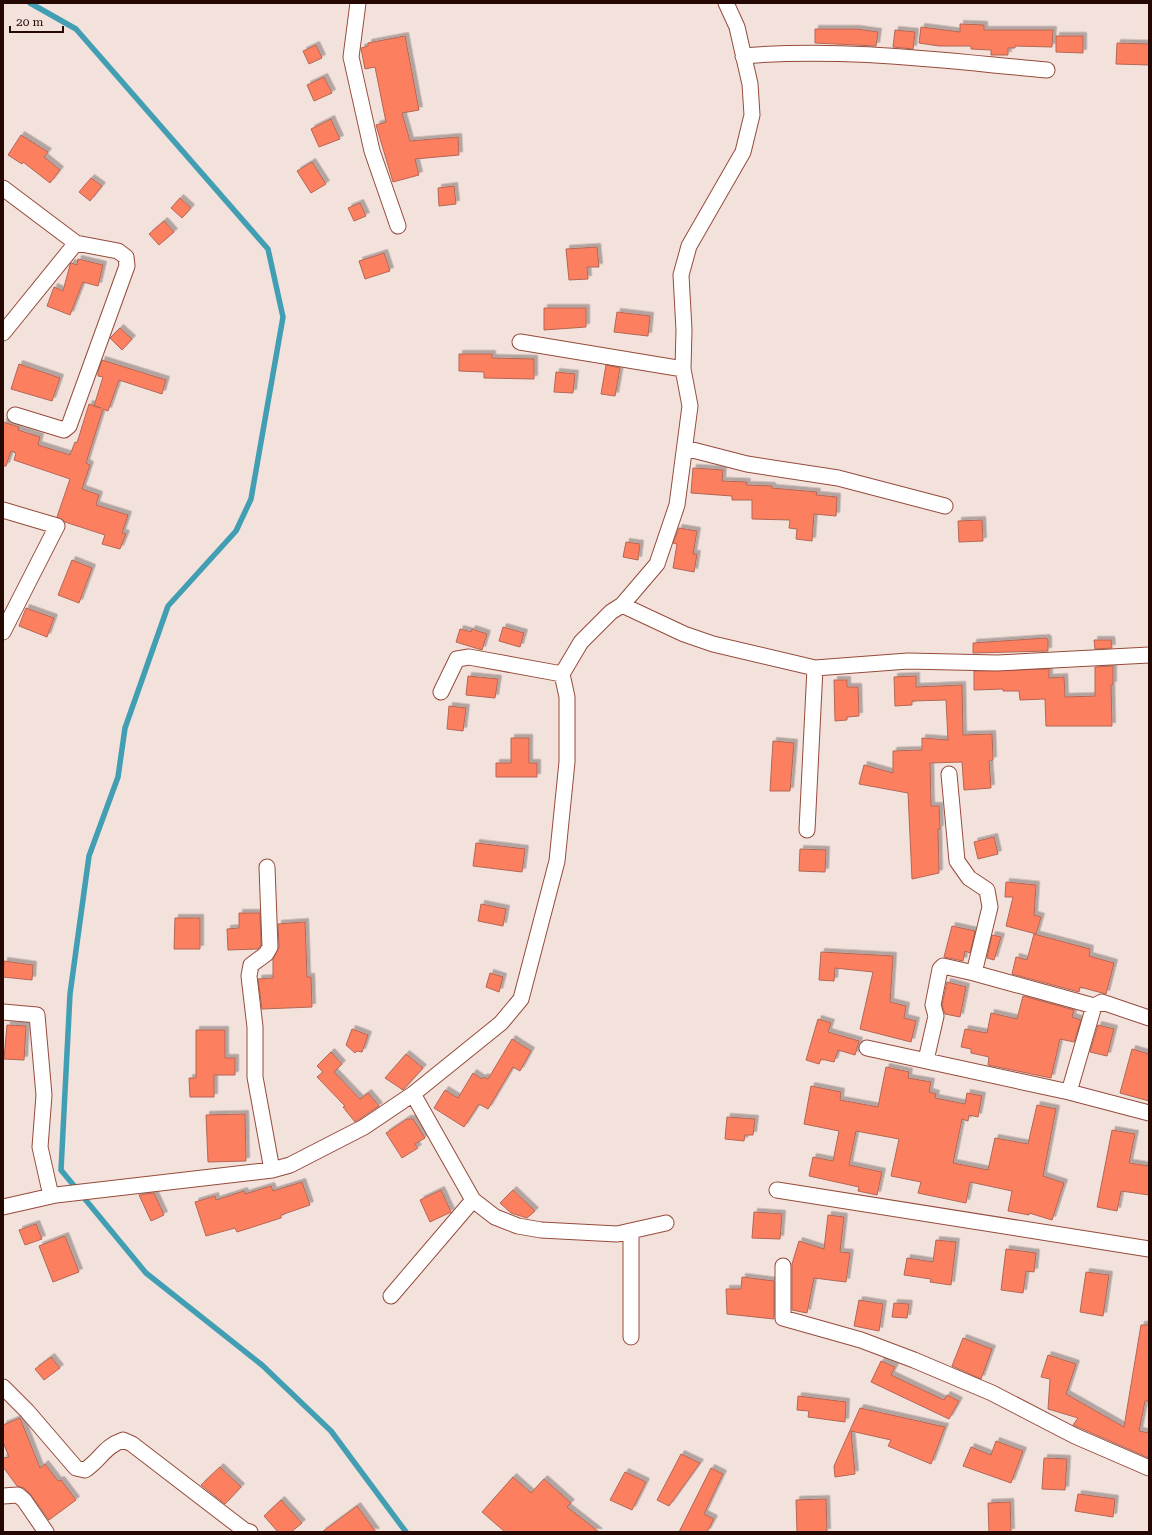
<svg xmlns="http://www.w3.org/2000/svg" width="1152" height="1535" font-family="'Roboto Serif',serif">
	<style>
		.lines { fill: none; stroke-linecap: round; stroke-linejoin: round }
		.stream { stroke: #429fb3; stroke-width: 5.5 }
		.building { fill: #fc7f61; stroke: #b46654; filter: url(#shadow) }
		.street-casing { stroke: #964b3a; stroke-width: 17 }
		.street { stroke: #fff; stroke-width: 15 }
	</style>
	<defs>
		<filter id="shadow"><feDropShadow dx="3.5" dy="-3.5" stdDeviation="0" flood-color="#0004"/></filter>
	</defs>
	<rect width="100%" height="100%" fill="#f3e1dc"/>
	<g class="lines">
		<path class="stream" d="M 30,3 L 76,29 L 268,249 L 283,317 L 251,499 L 236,531 L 168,606 L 125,728 L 118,777 L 89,856 L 70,994 L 61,1170 L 146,1273 L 262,1365 L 331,1431 L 406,1532"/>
	</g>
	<path class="building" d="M 960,24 L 984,25 L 984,30 L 1053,30 L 1052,47 L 1015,46 L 1015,48 L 1008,48 L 1008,55 L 991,55 L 991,50 L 971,49 L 971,46 L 939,46 L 919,43 L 921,27 L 960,32 Z
		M 815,29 L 856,29 L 878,32 L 876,46 L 815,43 Z
		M 895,30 L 915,32 L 913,49 L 893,47 Z
		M 405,36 L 419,110 L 402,113 L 410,141 L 458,137 L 459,155 L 415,159 L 419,175 L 393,182 L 376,125 L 386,122 L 375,67 L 365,69 L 361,48 L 368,46 L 368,43 Z
		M 1056,36 L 1083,36 L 1083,53 L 1056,52 Z
		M 1117,43 L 1149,44 L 1149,65 L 1116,64 Z
		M 316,45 L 322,58 L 309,64 L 303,51 Z
		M 324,77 L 332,93 L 314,101 L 307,85 Z
		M 331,119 L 340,139 L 319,147 L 311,129 Z
		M 21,135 L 48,152 L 44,157 L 60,170 L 50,183 L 23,162 L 22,164 L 8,155 Z
		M 312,162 L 326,184 L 311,193 L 297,171 Z
		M 91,178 L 102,186 L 90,201 L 79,192 Z
		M 454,186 L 456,204 L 439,206 L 438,188 Z
		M 180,198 L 191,208 L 182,218 L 171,208 Z
		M 360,203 L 366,216 L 354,221 L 348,208 Z
		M 164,221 L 174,232 L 159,245 L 149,234 Z
		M 597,247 L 599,267 L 587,267 L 588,279 L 569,280 L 566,249 Z
		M 384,253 L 390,271 L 365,279 L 359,261 Z
		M 78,259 L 103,265 L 98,286 L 83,282 L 70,315 L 47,306 L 54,287 L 63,291 L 70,265 L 71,263 L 77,265 Z
		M 544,308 L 586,308 L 586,327 L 544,330 Z
		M 617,312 L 650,316 L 648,336 L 614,332 Z
		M 120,328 L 132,339 L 122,350 L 110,338 Z
		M 459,354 L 492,354 L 492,358 L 534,359 L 534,379 L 484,378 L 484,372 L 459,371 Z
		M 102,360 L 166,380 L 162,394 L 119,380 L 108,411 L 103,409 L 86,463 L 90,465 L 82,489 L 99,495 L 96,505 L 128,515 L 122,533 L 126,534 L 120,549 L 102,544 L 105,535 L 65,522 L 57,517 L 70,479 L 14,460 L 16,453 L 11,451 L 6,466 L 3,466 L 3,422 L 19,427 L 18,430 L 40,437 L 38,445 L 70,455 L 75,442 L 77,443 L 89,404 L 101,408 L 94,406 L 103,377 L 98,376 L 98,372 Z
		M 19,364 L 60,378 L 52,401 L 11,389 Z
		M 606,365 L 620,368 L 615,396 L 601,394 Z
		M 556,372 L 575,374 L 573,393 L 554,392 Z
		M 693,468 L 723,470 L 722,481 L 747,482 L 746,485 L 772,486 L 772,488 L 817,492 L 816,495 L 837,497 L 836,516 L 814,514 L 812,541 L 796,539 L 797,529 L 789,528 L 790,520 L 752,519 L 752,500 L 732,500 L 732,496 L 691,493 Z
		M 982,520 L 983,541 L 959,542 L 958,521 Z
		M 679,528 L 697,531 L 693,554 L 697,554 L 694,572 L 673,568 L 677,544 L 673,543 Z
		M 626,542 L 640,544 L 638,560 L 623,557 Z
		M 72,560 L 92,568 L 79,603 L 58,595 Z
		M 26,608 L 54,618 L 47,637 L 19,626 Z
		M 503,627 L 524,633 L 520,647 L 499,641 Z
		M 460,629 L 471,632 L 472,629 L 487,634 L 482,650 L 456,642 Z
		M 1046,638 L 1048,640 L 1048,651 L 973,653 L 973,643 Z
		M 1094,640 L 1111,640 L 1112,648 L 1095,649 Z
		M 1113,666 L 1113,685 L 1111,685 L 1112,726 L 1046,726 L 1045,699 L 1020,700 L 1019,691 L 1003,691 L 1003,689 L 974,690 L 974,671 L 1049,669 L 1049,678 L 1064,677 L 1065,697 L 1095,696 L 1095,667 Z
		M 468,676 L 498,679 L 495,698 L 466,695 Z
		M 916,676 L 916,687 L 962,685 L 963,735 L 992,734 L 993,760 L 989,761 L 991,788 L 964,790 L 962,762 L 930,763 L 931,806 L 939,806 L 940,829 L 938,829 L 939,873 L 912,879 L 908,793 L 859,784 L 864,765 L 893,773 L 893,751 L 922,750 L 922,738 L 948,740 L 946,700 L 912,701 L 912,705 L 895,706 L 894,677 Z
		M 834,680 L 847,680 L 847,687 L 858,687 L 859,716 L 847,717 L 847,720 L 835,721 Z
		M 449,706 L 466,708 L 463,731 L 447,729 Z
		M 511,738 L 529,738 L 529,763 L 537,763 L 537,777 L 496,777 L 496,763 L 511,763 Z
		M 773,741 L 794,743 L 790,791 L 770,791 Z
		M 994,837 L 998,854 L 978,859 L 974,842 Z
		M 476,843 L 525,849 L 522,872 L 473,866 Z
		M 800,849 L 826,850 L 825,872 L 799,871 Z
		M 1006,882 L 1036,885 L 1034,915 L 1041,917 L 1036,934 L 1006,926 L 1013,897 L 1005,897 Z
		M 481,904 L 506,909 L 503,926 L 478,921 Z
		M 239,913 L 260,913 L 261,945 L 258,949 L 228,950 L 227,929 L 239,928 Z
		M 175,918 L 200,918 L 200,949 L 174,949 Z
		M 305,922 L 307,977 L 311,977 L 312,1007 L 262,1009 L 258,979 L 273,978 L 273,959 L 279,947 L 278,924 Z
		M 952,926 L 975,931 L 970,953 L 965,951 L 963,961 L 944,957 Z
		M 1034,934 L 1090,949 L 1089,956 L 1114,963 L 1106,994 L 1080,987 L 1079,992 L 1012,974 L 1016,957 L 1027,960 Z
		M 992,935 L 1001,937 L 994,960 L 987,958 Z
		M 821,952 L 893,956 L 890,1002 L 906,1006 L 904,1018 L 916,1021 L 911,1042 L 860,1029 L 873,972 L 835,968 L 834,981 L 819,980 Z
		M 4,961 L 33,965 L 32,980 L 3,977 Z
		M 490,973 L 503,977 L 499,992 L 486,987 Z
		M 947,982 L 966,987 L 960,1017 L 945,1014 L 942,1005 Z
		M 1023,996 L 1074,1010 L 1072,1017 L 1081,1020 L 1074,1042 L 1060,1039 L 1051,1078 L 988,1065 L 989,1057 L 971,1053 L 971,1049 L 961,1047 L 965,1029 L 987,1033 L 991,1013 L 1017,1019 Z
		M 818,1019 L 831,1023 L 828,1032 L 859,1041 L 855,1055 L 838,1050 L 834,1062 L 821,1059 L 819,1064 L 806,1060 Z
		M 7,1025 L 26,1026 L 24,1060 L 4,1059 Z
		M 1098,1025 L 1114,1029 L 1107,1056 L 1090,1052 Z
		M 352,1029 L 368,1035 L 362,1052 L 357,1051 L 355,1053 L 346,1045 Z
		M 196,1030 L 225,1030 L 225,1058 L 235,1058 L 235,1075 L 214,1075 L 214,1097 L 190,1097 L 189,1078 L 196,1078 Z
		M 512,1039 L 531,1051 L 520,1071 L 513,1067 L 488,1109 L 479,1104 L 464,1127 L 434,1108 L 445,1090 L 458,1098 L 473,1073 L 482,1079 L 484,1077 L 488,1079 Z
		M 1132,1049 L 1149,1054 L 1149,1101 L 1120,1093 Z
		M 331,1052 L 342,1064 L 334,1072 L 360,1099 L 368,1093 L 379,1106 L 355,1122 L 343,1107 L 345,1106 L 317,1077 L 323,1072 L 317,1066 Z
		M 406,1054 L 423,1068 L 403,1090 L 385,1078 Z
		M 886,1067 L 909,1072 L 908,1078 L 931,1082 L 929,1092 L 936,1094 L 935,1098 L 965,1104 L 967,1093 L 982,1096 L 978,1117 L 969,1115 L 968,1121 L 962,1119 L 953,1163 L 988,1170 L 995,1138 L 1028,1144 L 1037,1105 L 1056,1109 L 1043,1176 L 1064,1183 L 1052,1220 L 1029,1213 L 1029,1215 L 1008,1211 L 1012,1191 L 970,1182 L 966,1203 L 918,1193 L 921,1182 L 891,1176 L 899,1139 L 856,1131 L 849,1165 L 882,1172 L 877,1195 L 858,1191 L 859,1187 L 809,1176 L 813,1157 L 833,1161 L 839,1131 L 804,1124 L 811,1086 L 841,1092 L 840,1100 L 878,1107 Z
		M 245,1114 L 246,1161 L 208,1162 L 206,1115 Z
		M 727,1117 L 755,1119 L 753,1135 L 745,1135 L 744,1141 L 725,1139 Z
		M 407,1119 L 413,1119 L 425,1138 L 415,1144 L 418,1148 L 402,1158 L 386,1133 Z
		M 1112,1130 L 1135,1134 L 1129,1163 L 1149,1166 L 1149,1195 L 1121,1191 L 1117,1211 L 1097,1207 Z
		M 302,1182 L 310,1205 L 281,1215 L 281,1218 L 237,1232 L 235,1228 L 206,1236 L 195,1202 L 215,1196 L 216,1200 L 244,1191 L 245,1194 L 271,1186 L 273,1191 Z
		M 441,1190 L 451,1212 L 430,1222 L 420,1200 Z
		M 513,1190 L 535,1211 L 527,1218 L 511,1213 L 500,1203 Z
		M 154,1193 L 164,1215 L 151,1221 L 139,1195 Z
		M 754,1212 L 782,1214 L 780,1239 L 752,1238 Z
		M 828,1215 L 844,1217 L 840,1252 L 850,1253 L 846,1282 L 814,1278 L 807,1313 L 792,1310 L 792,1264 L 799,1241 L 824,1249 Z
		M 36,1224 L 42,1239 L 25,1245 L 19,1230 Z
		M 65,1236 L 79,1272 L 53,1282 L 39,1246 Z
		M 936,1240 L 956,1242 L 951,1285 L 930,1282 L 931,1279 L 904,1275 L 907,1258 L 933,1262 Z
		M 1006,1249 L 1036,1253 L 1034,1272 L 1026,1271 L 1023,1293 L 1001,1290 Z
		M 1086,1272 L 1109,1275 L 1103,1316 L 1080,1312 Z
		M 742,1277 L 774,1281 L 774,1319 L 727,1314 L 726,1289 L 741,1289 Z
		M 859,1300 L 883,1304 L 879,1331 L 854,1326 Z
		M 894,1303 L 909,1304 L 907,1318 L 892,1317 Z
		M 1141,1325 L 1149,1325 L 1149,1401 L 1145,1401 L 1139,1431 L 1149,1433 L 1149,1458 L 1073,1425 L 1078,1418 L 1048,1409 L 1050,1379 L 1041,1377 L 1048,1355 L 1076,1364 L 1066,1394 L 1124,1427 Z
		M 963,1338 L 992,1349 L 981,1379 L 952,1366 Z
		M 51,1357 L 60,1368 L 44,1380 L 35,1369 Z
		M 881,1361 L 895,1367 L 891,1375 L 944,1400 L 947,1395 L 959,1401 L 949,1419 L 871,1382 Z
		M 798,1396 L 846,1402 L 845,1422 L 808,1417 L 809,1411 L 797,1410 Z
		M 860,1408 L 945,1427 L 931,1464 L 888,1446 L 891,1440 L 851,1431 L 855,1474 L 835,1477 L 834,1466 Z
		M 20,1418 L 40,1468 L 45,1464 L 58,1481 L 61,1480 L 76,1500 L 49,1520 L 31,1495 L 24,1488 L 17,1486 L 3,1467 L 3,1458 L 9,1457 L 3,1442 L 3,1425 Z
		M 996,1441 L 1023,1451 L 1011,1483 L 963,1466 L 971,1447 L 991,1455 Z
		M 681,1454 L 700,1463 L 669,1506 L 657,1500 Z
		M 1044,1458 L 1067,1459 L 1065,1490 L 1042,1489 Z
		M 220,1467 L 241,1487 L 225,1504 L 201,1485 Z
		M 711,1468 L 723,1474 L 704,1514 L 714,1519 L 707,1532 L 679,1532 Z
		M 625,1472 L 646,1482 L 632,1510 L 610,1500 Z
		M 513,1477 L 531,1493 L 544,1479 L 571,1503 L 567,1507 L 599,1532 L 505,1532 L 482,1512 Z
		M 1078,1494 L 1115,1499 L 1113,1517 L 1075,1511 Z
		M 826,1499 L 827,1532 L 797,1532 L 796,1500 Z
		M 281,1500 L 302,1523 L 291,1532 L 278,1532 L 264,1516 Z
		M 1010,1502 L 1011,1532 L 989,1532 L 988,1503 Z
		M 357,1506 L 376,1532 L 322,1532 Z"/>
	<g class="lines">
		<defs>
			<path id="street" d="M 358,3 L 351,57 L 372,151 L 398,226
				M 743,56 C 844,47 946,61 1047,70
				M 3,188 L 76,243 L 118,251 L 126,257 L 127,266 L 69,426 L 64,430 L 15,415
				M 3,333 L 76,243
				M 520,342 L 683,369
				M 685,448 L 747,464 L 838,478 L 945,506
				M 3,510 L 57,526 L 3,632
				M 622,605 L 684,634 L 713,644 L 815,668 L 908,661 L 997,663 L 1149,655
				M 441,692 L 457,659 L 469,657 L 562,674
				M 949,774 L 957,861 L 969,878 L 987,890 L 990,907 L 974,973
				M 807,830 L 815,668
				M 267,867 L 270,947 L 266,954 L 251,965 L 249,976 L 255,1027 L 255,1077 L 272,1170
				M 1094,1006 L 1102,1002 L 1149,1018
				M 3,1012 L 37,1015 L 44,1095 L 40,1147 L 51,1196
				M 867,1048 L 1069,1092 L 1149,1113
				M 926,1060 L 936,1016 L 933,1005 L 940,969 L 943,966 L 974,973 L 1094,1006 L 1069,1092
				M 413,1094 L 473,1200 L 495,1217 L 518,1226 L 541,1230 L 617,1234 L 666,1223
				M 777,1190 L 1149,1249
				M 3,1207 L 56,1195 L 272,1170 L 290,1165 L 364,1127 L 413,1094 L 501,1023 L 521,999 L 557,861 L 567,762 L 567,697 L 562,674 L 581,642 L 611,612 L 622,605 L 657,564 L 677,505 L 690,406 L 683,369 L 684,330 L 681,275 L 689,246 L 743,152 L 752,115 L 750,84 L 737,27 L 726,3
				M 631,1231 L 631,1337
				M 783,1266 L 783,1318 L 861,1340 L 914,1360 L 992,1393 L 1075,1436 L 1149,1468
				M 391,1296 L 473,1200
				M 3,1387 L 27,1411 L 76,1468 L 85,1470 C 100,1460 105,1446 123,1440 L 132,1444 L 244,1530 L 250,1532
				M 3,1496 L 18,1495 L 24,1500 L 46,1532"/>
		</defs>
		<use href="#street" class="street-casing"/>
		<use href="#street" class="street"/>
	</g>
	<rect width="1152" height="1535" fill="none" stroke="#260803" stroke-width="8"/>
	<path d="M10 26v6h53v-6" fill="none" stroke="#260803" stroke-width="2"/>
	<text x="16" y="26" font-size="12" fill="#260803" stroke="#f3e1dc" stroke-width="3" paint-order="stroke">20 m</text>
</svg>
